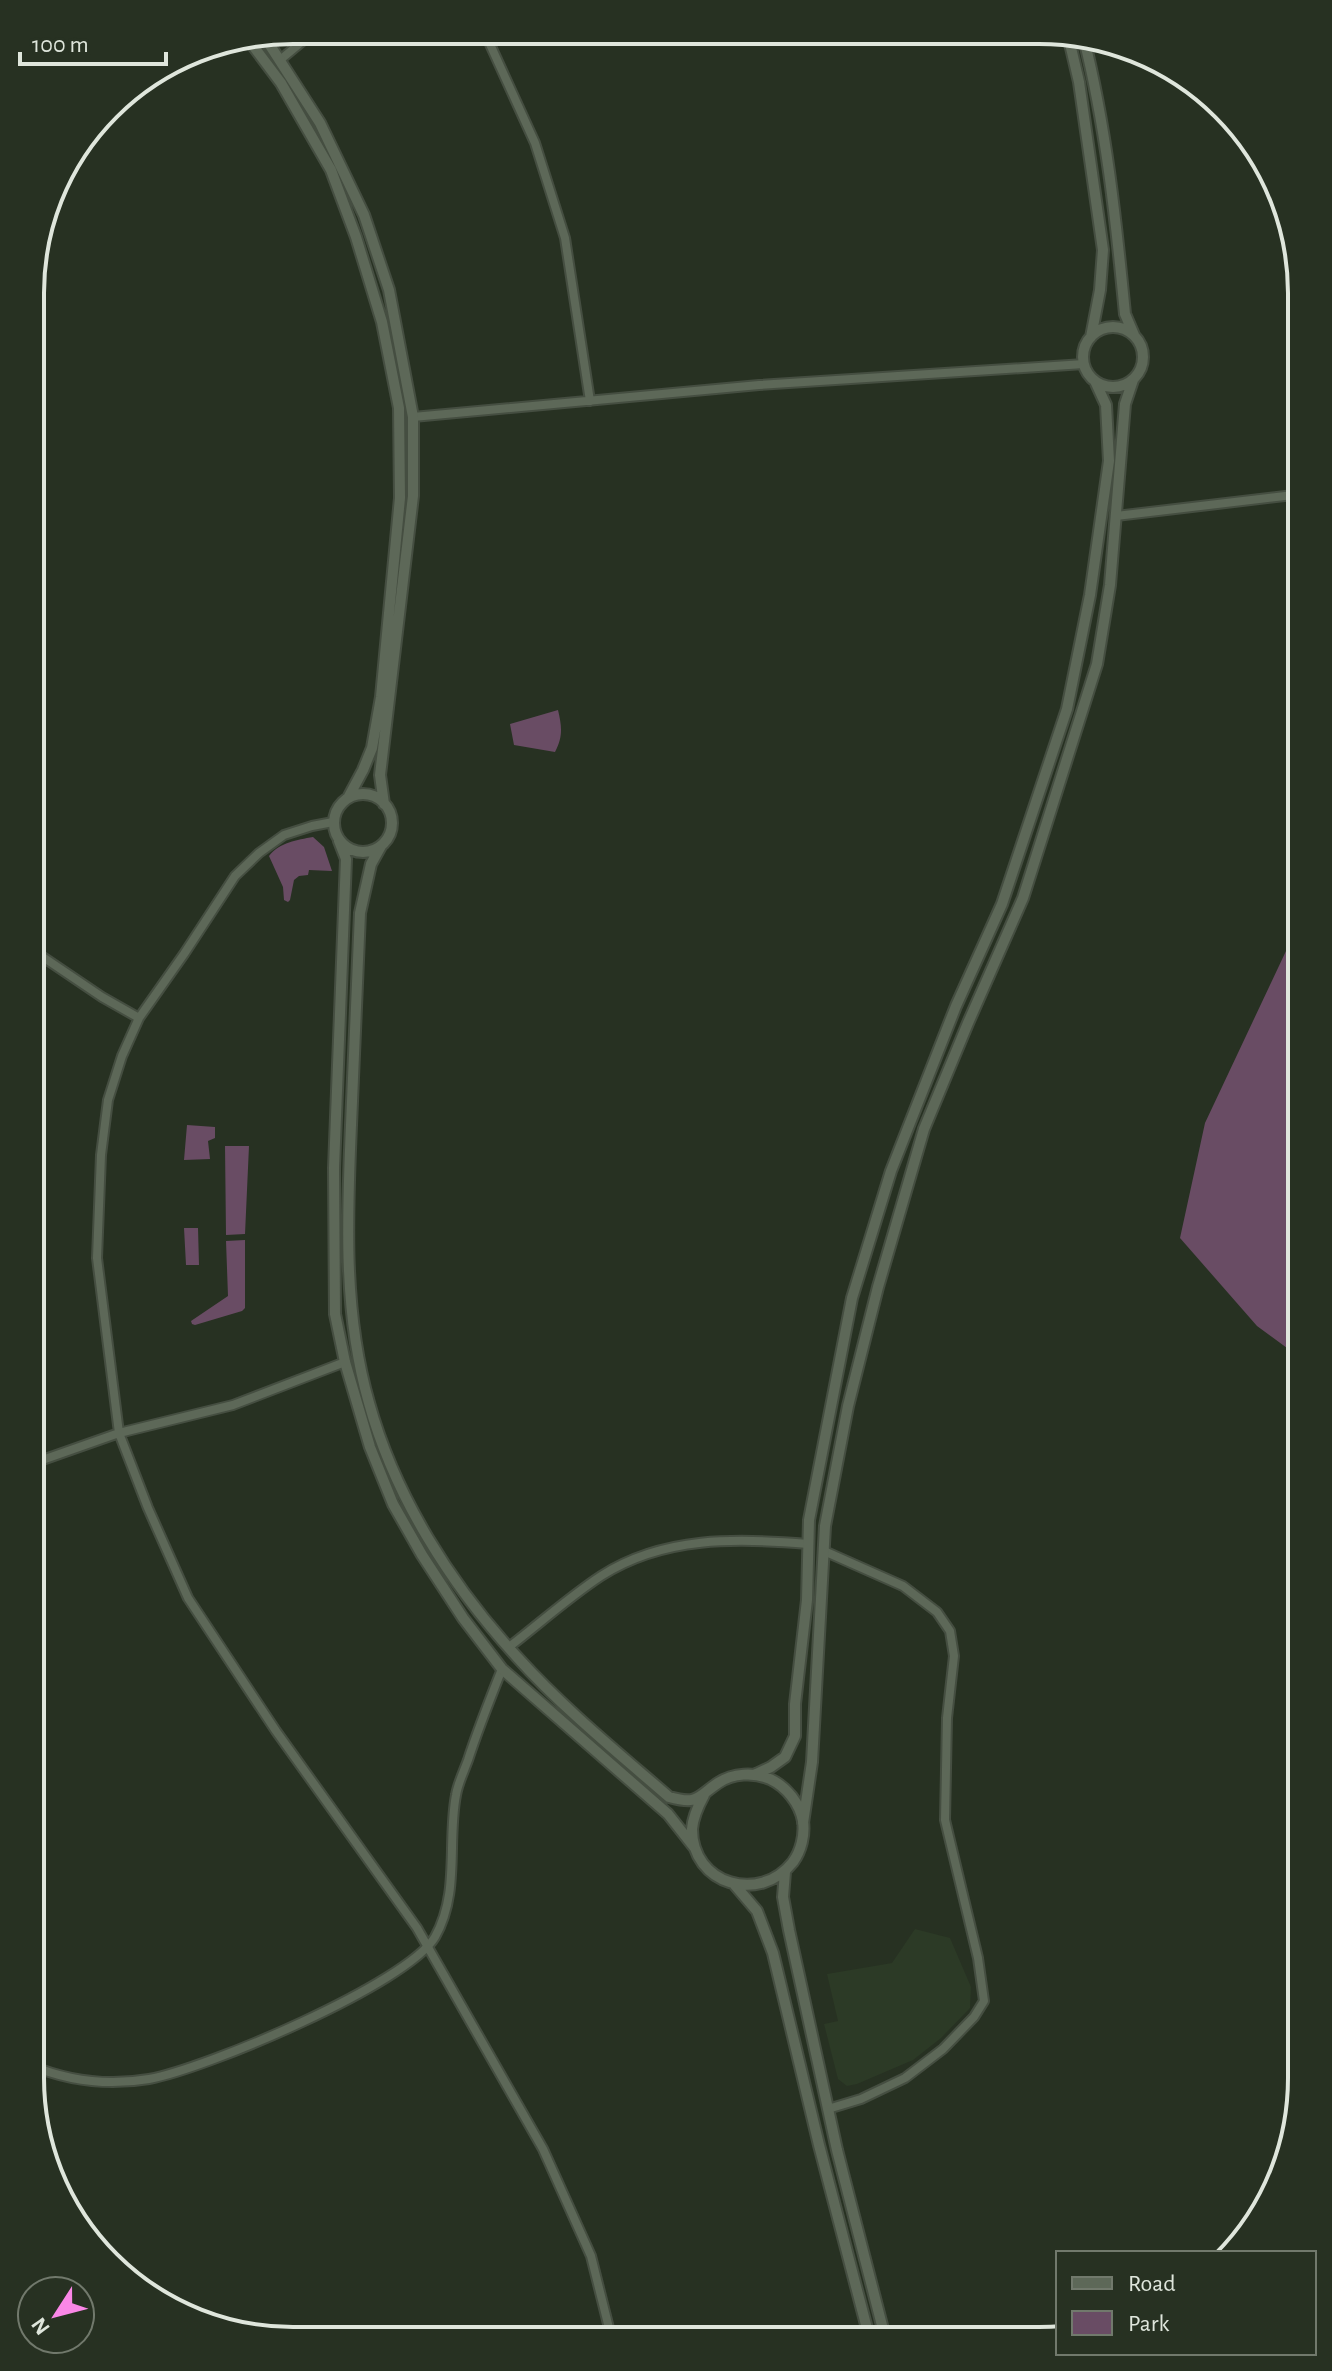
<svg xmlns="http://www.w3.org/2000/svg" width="1332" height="2371" font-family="'Alegreya Sans',sans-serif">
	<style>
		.built { fill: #2c3a26 }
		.green { fill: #694c64 }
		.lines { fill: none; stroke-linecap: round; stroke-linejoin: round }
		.minor-casing { stroke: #454e41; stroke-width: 12 }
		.tertiary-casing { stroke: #454e41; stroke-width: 14 }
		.minor { stroke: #5d6858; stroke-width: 8 }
		.tertiary { stroke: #5d6858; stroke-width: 10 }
		.rim { fill: none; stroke: #dfe6dc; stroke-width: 4 }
	</style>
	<rect width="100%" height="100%" fill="#273122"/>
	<path class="built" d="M 915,1929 L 950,1938 L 971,1987 L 970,2008 L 941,2038 L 913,2060 L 857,2084 L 847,2086 L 838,2079 L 824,2024 L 838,2021 L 827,1974 L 892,1963 Z"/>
	<path class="green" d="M 558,710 C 562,727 563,737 555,752 L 514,745 L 510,724 Z
		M 313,837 L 324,847 L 332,871 L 309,870 L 308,875 L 299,876 L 294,880 L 290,900 L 288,902 L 284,900 L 283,887 L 269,856 C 280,842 297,840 313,837 Z
		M 1302,917 L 1302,1359 L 1257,1326 L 1180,1238 L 1205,1123 Z
		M 187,1125 L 215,1127 L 215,1138 L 208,1141 L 210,1159 L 184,1160 Z
		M 225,1146 L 249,1146 L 245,1234 L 226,1235 Z
		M 184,1228 L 198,1228 L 199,1265 L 186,1265 Z
		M 245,1240 L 245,1308 L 242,1311 L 195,1325 L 192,1324 L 191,1321 L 228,1296 L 226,1241 Z"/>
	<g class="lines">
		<defs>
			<path id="minor" d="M 484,31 L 535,143 L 565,238 L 590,401
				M 280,60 L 316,30
				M 413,417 L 759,385 L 1084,364
				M 1116,516 L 1302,494
				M 333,822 L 312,826 L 284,835 L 259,853 L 235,876 L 184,954 L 139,1018 L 122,1056 L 108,1100 L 101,1155 L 97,1258 L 119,1433 L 148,1508 L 188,1598 L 276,1731 L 417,1928 L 543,2149 L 591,2256 L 612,2340
				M 31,949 L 102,997 L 139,1018
				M 31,1464 L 119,1433 L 233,1405 L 345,1362
				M 824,1551 L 903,1586 L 937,1612 L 950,1631 L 954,1656 L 947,1718 L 945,1820 L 978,1958 L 984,2001 L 974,2017 L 943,2049 L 905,2078 L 861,2099 L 828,2109
				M 509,1647 C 539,1624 569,1597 601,1576 C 663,1536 737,1538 808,1544
				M 30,2065 C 68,2081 108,2086 149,2079 C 205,2069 407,1984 435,1937 C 460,1893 447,1842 456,1795 C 458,1783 464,1771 468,1760 C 478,1729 490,1699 502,1669"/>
			<path id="tertiary" d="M 1068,35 L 1079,82 L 1103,250 L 1100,290 L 1091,337
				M 1083,35 C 1106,126 1116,220 1125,314 L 1134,335
				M 264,36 L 320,123 L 364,215 L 389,290 L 413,417 L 413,496 L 380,775 L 384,804
				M 248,39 L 281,83 L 331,170 L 356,237 L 382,322 L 399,408 L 400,498 L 381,697 L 372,748 L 363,770 L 348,798
				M1083 357a30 30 0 1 1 60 0a30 30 0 1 1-60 0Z
				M334 823a29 29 0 1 1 58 0a29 29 0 1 1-58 0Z
				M 339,841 L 346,859 L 334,1168 L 335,1314 L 345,1362 L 370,1447 L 393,1504 L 422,1555 L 463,1618 L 502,1669 L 668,1814 L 694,1847
				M 381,846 L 371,864 L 360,913 C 357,984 354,1055 351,1125 C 347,1218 343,1313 369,1403 C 395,1497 451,1585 517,1657 C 563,1708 617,1752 669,1797 C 698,1805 696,1798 718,1783 C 733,1773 754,1772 770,1779 C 787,1787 800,1804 803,1821 C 805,1835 801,1851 793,1862 C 760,1904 692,1885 692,1829 C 693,1817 698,1806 704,1795
				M 754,1775 L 771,1767 L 785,1757 L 795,1736 L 795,1704 L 807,1600 L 809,1520 L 852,1298 L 891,1171 L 956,1006 L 1002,904 L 1067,709 L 1090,595 L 1109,461 L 1106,405 L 1095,381
				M 803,1823 L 812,1762 L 825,1526 L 848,1406 L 878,1287 L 924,1129 L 968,1023 L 1023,898 L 1097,664 L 1110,585 L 1125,404 L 1133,380
				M 785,1872 L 783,1897 L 789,1930 L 837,2150 L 886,2341
				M 734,1884 L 757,1911 L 773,1953 L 819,2145 L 870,2340"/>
		</defs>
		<use href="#minor" class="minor-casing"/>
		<use href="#tertiary" class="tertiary-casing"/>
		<use href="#minor" class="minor"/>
		<use href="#tertiary" class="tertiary"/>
	</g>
	<path d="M0 0H1332V2371H0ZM293 44H1039A249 249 0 0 1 1288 293V2078A249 249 0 0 1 1039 2327H293A249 249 0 0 1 44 2078V293A249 249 0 0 1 293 44Z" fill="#273122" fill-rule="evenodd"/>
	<path class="rim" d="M293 44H1039A249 249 0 0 1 1288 293V2078A249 249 0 0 1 1039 2327H293A249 249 0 0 1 44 2078V293A249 249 0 0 1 293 44Z"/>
	<rect x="1056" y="2251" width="260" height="104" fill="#273122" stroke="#71796c" stroke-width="2"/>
	<rect x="1072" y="2277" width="40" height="12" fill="#5d6858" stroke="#71796c" stroke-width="2"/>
	<text x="1128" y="2291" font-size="24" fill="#dfe6dc">Road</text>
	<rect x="1072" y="2311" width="40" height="24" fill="#694c64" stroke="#71796c" stroke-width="2"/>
	<text x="1128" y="2331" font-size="24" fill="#dfe6dc">Park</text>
	<g transform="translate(56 2315) rotate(234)"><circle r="38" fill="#273122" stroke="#71796c" stroke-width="2"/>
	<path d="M0-6L14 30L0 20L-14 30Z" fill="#fa87e7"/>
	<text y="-12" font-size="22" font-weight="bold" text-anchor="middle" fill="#dfe6dc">N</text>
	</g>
	<path d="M20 52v12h146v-12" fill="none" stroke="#dfe6dc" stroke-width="4"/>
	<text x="32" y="52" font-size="24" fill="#dfe6dc" stroke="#273122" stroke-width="6" paint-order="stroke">100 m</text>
</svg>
